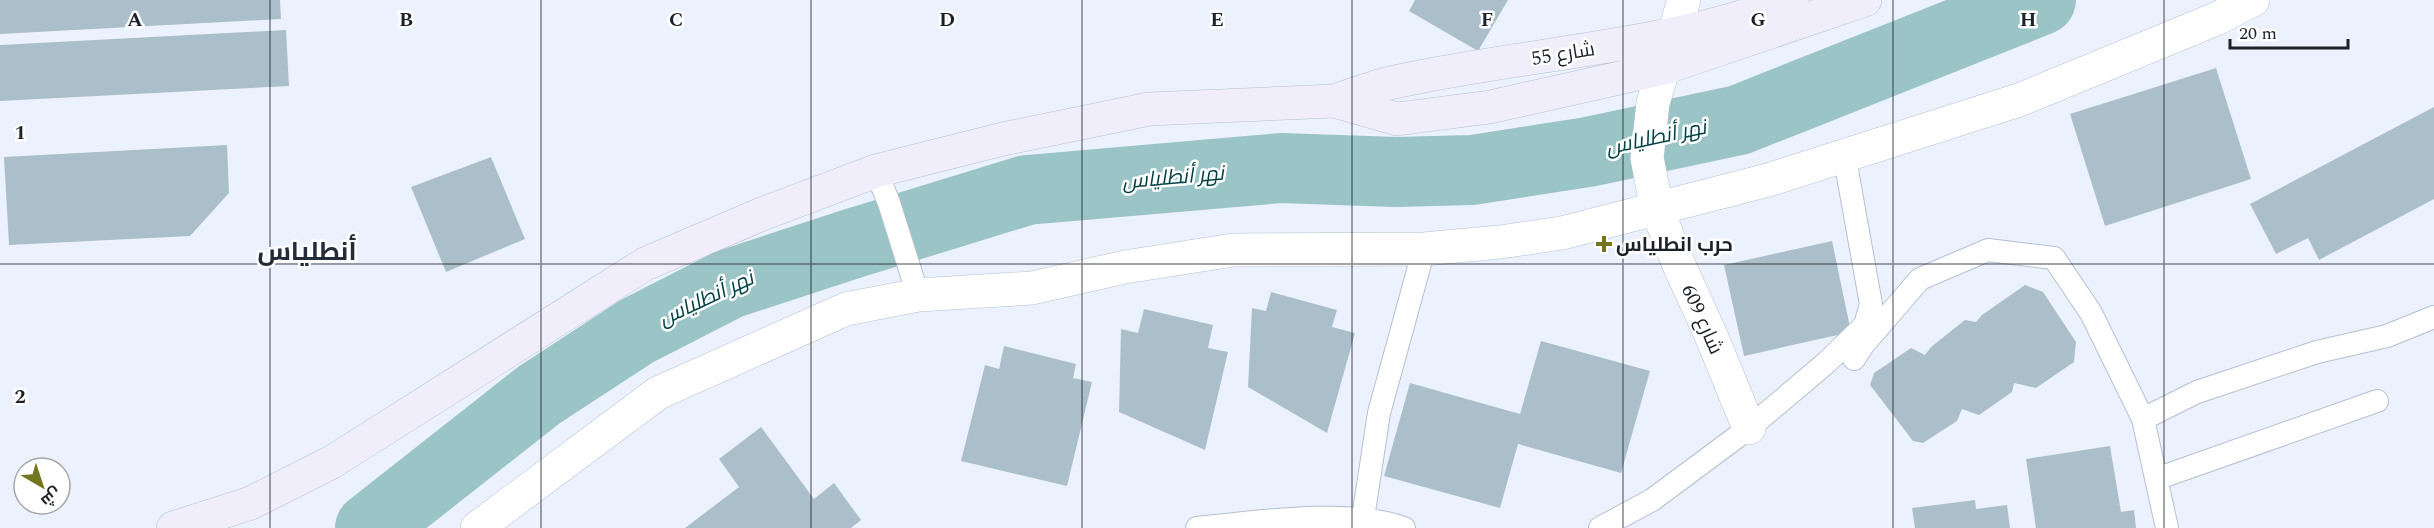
<svg xmlns="http://www.w3.org/2000/svg" width="2434" height="528" font-family="Spectral,Cairo,serif">
	<style>
		.lines { fill: none; stroke-linecap: round; stroke-linejoin: round }
		.river { stroke: #9ac4c6; stroke-width: 70 }
		.building { fill: #abbfca }
		.lane-casing { stroke: #b5bfd1; stroke-width: 24 }
		.street-casing { stroke: #b5bfd1; stroke-width: 34 }
		.secondary-casing { stroke: #b5bfd1; stroke-width: 34 }
		.lane { stroke: #fff; stroke-width: 22 }
		.street { stroke: #fff; stroke-width: 33 }
		.secondary { stroke: #f0eefb; stroke-width: 33 }
		.grid { fill: none; stroke: #1d2128; stroke-width: 1.5; stroke-opacity: 0.55 }
		.poi-dot { fill: #73761d; stroke: #fff; stroke-width: 2 }
		.labels { text-anchor: middle; stroke-width: 5; stroke-linejoin: round; paint-order: stroke }
		.street-label { font-size: 20px; fill: #1d2128; stroke: #fff }
		.poi-label { font-size: 20px; font-weight: bold; fill: #1d2128; stroke: #fff; text-anchor: start }
		.water-label { font-size: 21px; font-style: italic; fill: #004246; stroke: #fff }
		.district-label { font-size: 26px; font-weight: bold; fill: #242c3a; stroke: #fff }
		.grid-label { font-size: 20px; text-anchor: middle; font-weight: bold; fill: #1d2128; stroke: #fff; stroke-width: 5; stroke-linejoin: round; paint-order: stroke }
	</style>
	<rect width="100%" height="100%" fill="#ecf2fd"/>
	<g class="lines">
		<path class="river" d="M 370,528 L 539,395 L 637,331 L 729,284 L 851,244 L 1027,190 L 1281,168 L 1396,172 L 1472,170 L 1588,152 L 1739,120 L 2041,0"/>
	</g>
	<path class="building" d="M 0,0 L 280,0 L 281,19 L 0,34 Z
		M 1415,0 L 1508,0 L 1478,51 L 1409,11 Z
		M 286,30 L 289,86 L 0,101 L 0,45 Z
		M 2216,68 L 2251,179 L 2105,226 L 2070,114 Z
		M 2434,107 L 2434,199 L 2319,260 L 2308,238 L 2276,254 L 2250,204 Z
		M 227,145 L 229,193 L 190,236 L 9,245 L 4,157 Z
		M 491,157 L 525,239 L 446,272 L 411,187 Z
		M 1832,241 L 1851,332 L 1744,356 L 1724,265 Z
		M 2025,285 L 2043,292 L 2076,342 L 2074,362 L 2036,388 L 2014,383 L 2012,392 L 1979,415 L 1962,409 L 1957,421 L 1923,443 L 1913,441 L 1870,385 L 1874,373 L 1911,348 L 1925,355 L 1931,347 L 1965,320 L 1976,322 L 1982,315 Z
		M 1271,292 L 1337,310 L 1332,327 L 1355,333 L 1327,433 L 1248,387 L 1252,308 L 1266,311 Z
		M 1144,309 L 1213,325 L 1208,348 L 1228,352 L 1205,450 L 1119,412 L 1121,329 L 1138,333 Z
		M 1541,341 L 1650,371 L 1621,473 L 1518,444 L 1500,508 L 1384,476 L 1410,383 L 1520,414 Z
		M 1004,346 L 1076,364 L 1073,378 L 1092,382 L 1067,486 L 961,461 L 985,365 L 999,369 Z
		M 761,427 L 814,499 L 834,483 L 861,520 L 851,528 L 685,528 L 739,487 L 719,459 Z
		M 2110,446 L 2121,512 L 2134,510 L 2136,528 L 2036,528 L 2026,459 Z
		M 1975,500 L 1976,509 L 2007,505 L 2010,528 L 1915,528 L 1912,508 Z"/>
	<g class="lines">
		<defs>
			<path id="lane" d="M 876,171 L 889,203 L 918,295
				M 1854,359 L 1863,345 L 1920,279 L 1988,250 L 2054,258 L 2091,313 L 2143,419
				M 2156,479 L 2377,401
				M 1363,518 L 1379,413 L 1424,249
				M 1197,528 C 1256,522 1348,508 1404,528
				M 1600,528 L 1652,500 L 1749,428 L 1826,363 L 1865,325 L 1871,304 L 1844,154
				M 2167,528 L 2143,419 L 2197,392 L 2317,352 L 2387,336 L 2434,317"/>
			<path id="street" d="M 1684,0 L 1653,103 L 1647,158 L 1657,209 L 1679,265 L 1710,333 L 1749,428
				M 477,528 L 658,393 L 846,309 L 918,295 L 1032,288 L 1125,267 L 1233,250 L 1424,249 L 1500,242 L 1562,233 L 1768,180 L 2019,100 L 2216,19 L 2253,0"/>
			<path id="secondary" d="M 1334,101 C 1352,95 1371,88 1390,83 C 1523,53 1664,49 1792,0
				M 173,528 L 251,503 L 332,462 L 645,264 L 762,214 L 876,171 L 1003,139 L 1149,109 L 1334,101 L 1397,119 L 1490,107 L 1664,68 L 1865,0"/>
		</defs>
		<use href="#lane" class="lane-casing"/>
		<use href="#street" class="street-casing"/>
		<use href="#secondary" class="secondary-casing"/>
		<use href="#lane" class="lane"/>
		<use href="#street" class="street"/>
		<use href="#secondary" class="secondary"/>
	</g>
	<path class="grid" d="M 270,0 L 270,528M 541,0 L 541,528M 811,0 L 811,528M 1082,0 L 1082,528M 1352,0 L 1352,528M 1623,0 L 1623,528M 1893,0 L 1893,528M 2164,0 L 2164,528M 0,264 L 2434,264"/>
	<path class="poi-dot" d="M1601 235h6v6h6v6h-6v6h-6v-6h-6v-6h6z"/>
	<g class="labels">
		<g class="street-label">
			<text transform="translate(1563 53) rotate(-9)" y="7">شارع 55</text>
			<text transform="translate(1703 319) rotate(66)" y="7">شارع 609</text>
		</g>
		<g class="poi-label">
			<text x="1616" y="251">حرب انطلياس</text>
		</g>
		<g class="water-label">
			<text transform="translate(1656 137) rotate(-12)" y="7">نهر أنطلياس</text>
			<text transform="translate(1173 177) rotate(-5)" y="7">نهر أنطلياس</text>
			<text transform="translate(706 298) rotate(-25)" y="7">نهر أنطلياس</text>
		</g>
		<g class="district-label">
			<text x="307" y="260">أنطلياس</text>
		</g>
	</g>
	<g class="grid-label">
		<text x="135" y="26">A</text>
		<text x="406" y="26">B</text>
		<text x="676" y="26">C</text>
		<text x="947" y="26">D</text>
		<text x="1217" y="26">E</text>
		<text x="1487" y="26">F</text>
		<text x="1758" y="26">G</text>
		<text x="2028" y="26">H</text>
		<text x="20" y="139">1</text>
		<text x="20" y="403">2</text>
	</g>
	<g transform="translate(42 486) rotate(141)"><circle r="28" fill="#ffffff" stroke="#a5a6a9" stroke-width="1.5"/>
	<path d="M0-4.5L10 22L0 15L-10 22Z" fill="#73761d"/>
	<text y="-9" font-size="16" font-weight="bold" text-anchor="middle" fill="#1d2128">ش</text>
	</g>
	<path d="M2230 39v9h118v-9" fill="none" stroke="#1d2128" stroke-width="3"/>
	<text x="2239" y="39" font-size="18" fill="#1d2128" stroke="#ffffff" stroke-width="4.5" paint-order="stroke">20 m</text>
</svg>
